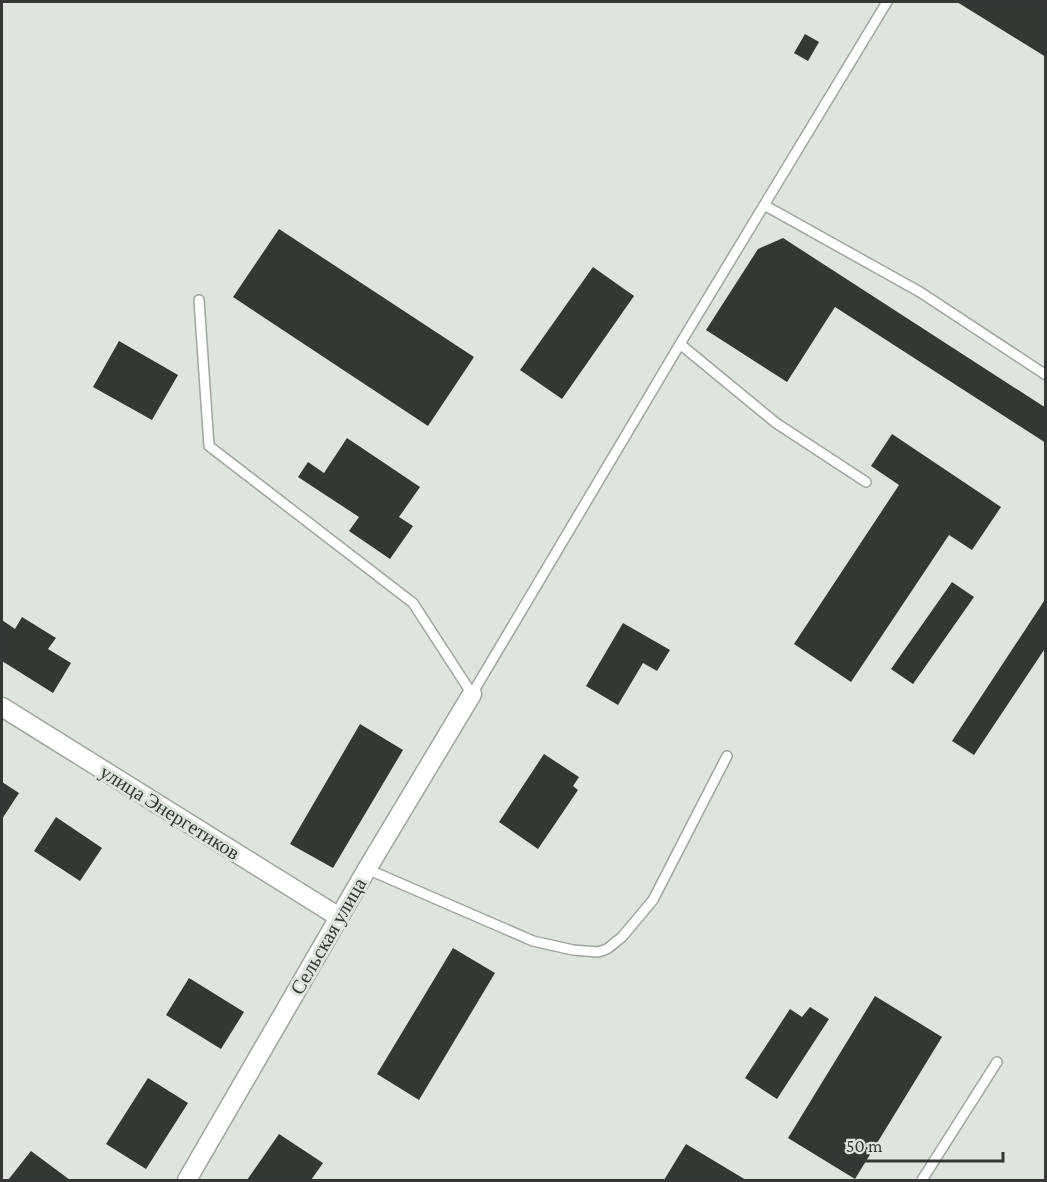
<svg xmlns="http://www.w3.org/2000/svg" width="1047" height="1182" font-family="'Crimson Pro',serif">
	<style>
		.building { fill: #323832 }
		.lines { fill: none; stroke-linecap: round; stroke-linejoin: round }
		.lane-casing { stroke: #9fa69f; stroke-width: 12 }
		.street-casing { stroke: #9fa69f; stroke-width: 21 }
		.lane { stroke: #fff; stroke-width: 9 }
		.street { stroke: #fff; stroke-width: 18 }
		.labels { text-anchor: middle; stroke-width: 6; stroke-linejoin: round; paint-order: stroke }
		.street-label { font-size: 20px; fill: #343734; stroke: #dde5dd }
	</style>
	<rect width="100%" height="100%" fill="#dde5dd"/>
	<path class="building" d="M 957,2 L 1046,2 L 1046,57 Z
		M 805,34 L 819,42 L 808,61 L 794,53 Z
		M 279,229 L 474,357 L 428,426 L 233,297 Z
		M 783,238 L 1046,408 L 1046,443 L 835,307 L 787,382 L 706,330 L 758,249 Z
		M 593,267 L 634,296 L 562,399 L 520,370 Z
		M 119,341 L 178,375 L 152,420 L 93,387 Z
		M 892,434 L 1001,507 L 972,550 L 949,535 L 851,682 L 794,644 L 899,485 L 871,466 Z
		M 347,438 L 420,487 L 399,517 L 413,526 L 390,559 L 349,531 L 359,517 L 298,477 L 308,462 L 324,473 Z
		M 952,582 L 974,597 L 913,684 L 891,669 Z
		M 1046,598 L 1046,647 L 974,755 L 952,741 Z
		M 22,617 L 56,638 L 48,649 L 71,663 L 53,693 L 2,661 L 2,620 L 15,629 Z
		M 623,623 L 670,650 L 657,671 L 643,663 L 618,705 L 586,686 Z
		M 360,724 L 403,750 L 333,868 L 290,844 Z
		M 544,754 L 579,777 L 573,786 L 578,790 L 538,849 L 499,822 Z
		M 2,782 L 19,793 L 2,819 Z
		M 56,817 L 102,848 L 80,881 L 34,851 Z
		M 453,948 L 495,973 L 419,1100 L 377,1074 Z
		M 189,978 L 244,1012 L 221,1049 L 166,1015 Z
		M 875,996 L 942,1037 L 855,1179 L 788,1138 Z
		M 810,1007 L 829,1019 L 777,1099 L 745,1078 L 790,1009 L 802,1017 Z
		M 148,1078 L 188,1103 L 146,1169 L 106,1144 Z
		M 279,1134 L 323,1163 L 311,1180 L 247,1180 Z
		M 686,1144 L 746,1180 L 664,1180 Z
		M 31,1151 L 70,1180 L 8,1180 Z"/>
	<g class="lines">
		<defs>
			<path id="lane" d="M 764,205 L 920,292 L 1046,375
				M 199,300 L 209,446 L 413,603 L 472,694 L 680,344 L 887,2
				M 680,344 L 776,423 L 866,482
				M 367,869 L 533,941 L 573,950 L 598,952 L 607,949 L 622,937 L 653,900 L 727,756
				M 922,1180 L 997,1062"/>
			<path id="street" d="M 2,707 L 339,917
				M 187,1180 L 367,869 L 472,694"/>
		</defs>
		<use href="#lane" class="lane-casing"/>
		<use href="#street" class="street-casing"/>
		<use href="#lane" class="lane"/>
		<use href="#street" class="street"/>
	</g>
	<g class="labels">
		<g class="street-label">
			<text transform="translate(170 812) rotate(32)" y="7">улица Энергетиков</text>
			<text transform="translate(328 936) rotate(-60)" y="7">Сельская улица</text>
		</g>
	</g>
	<rect width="1047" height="1182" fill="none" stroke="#343734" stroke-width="6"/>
	<path d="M837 1152v9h166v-9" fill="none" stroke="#343734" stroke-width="3"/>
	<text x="846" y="1152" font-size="18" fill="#343734" stroke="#dde5dd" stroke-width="4.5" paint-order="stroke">50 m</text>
</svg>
